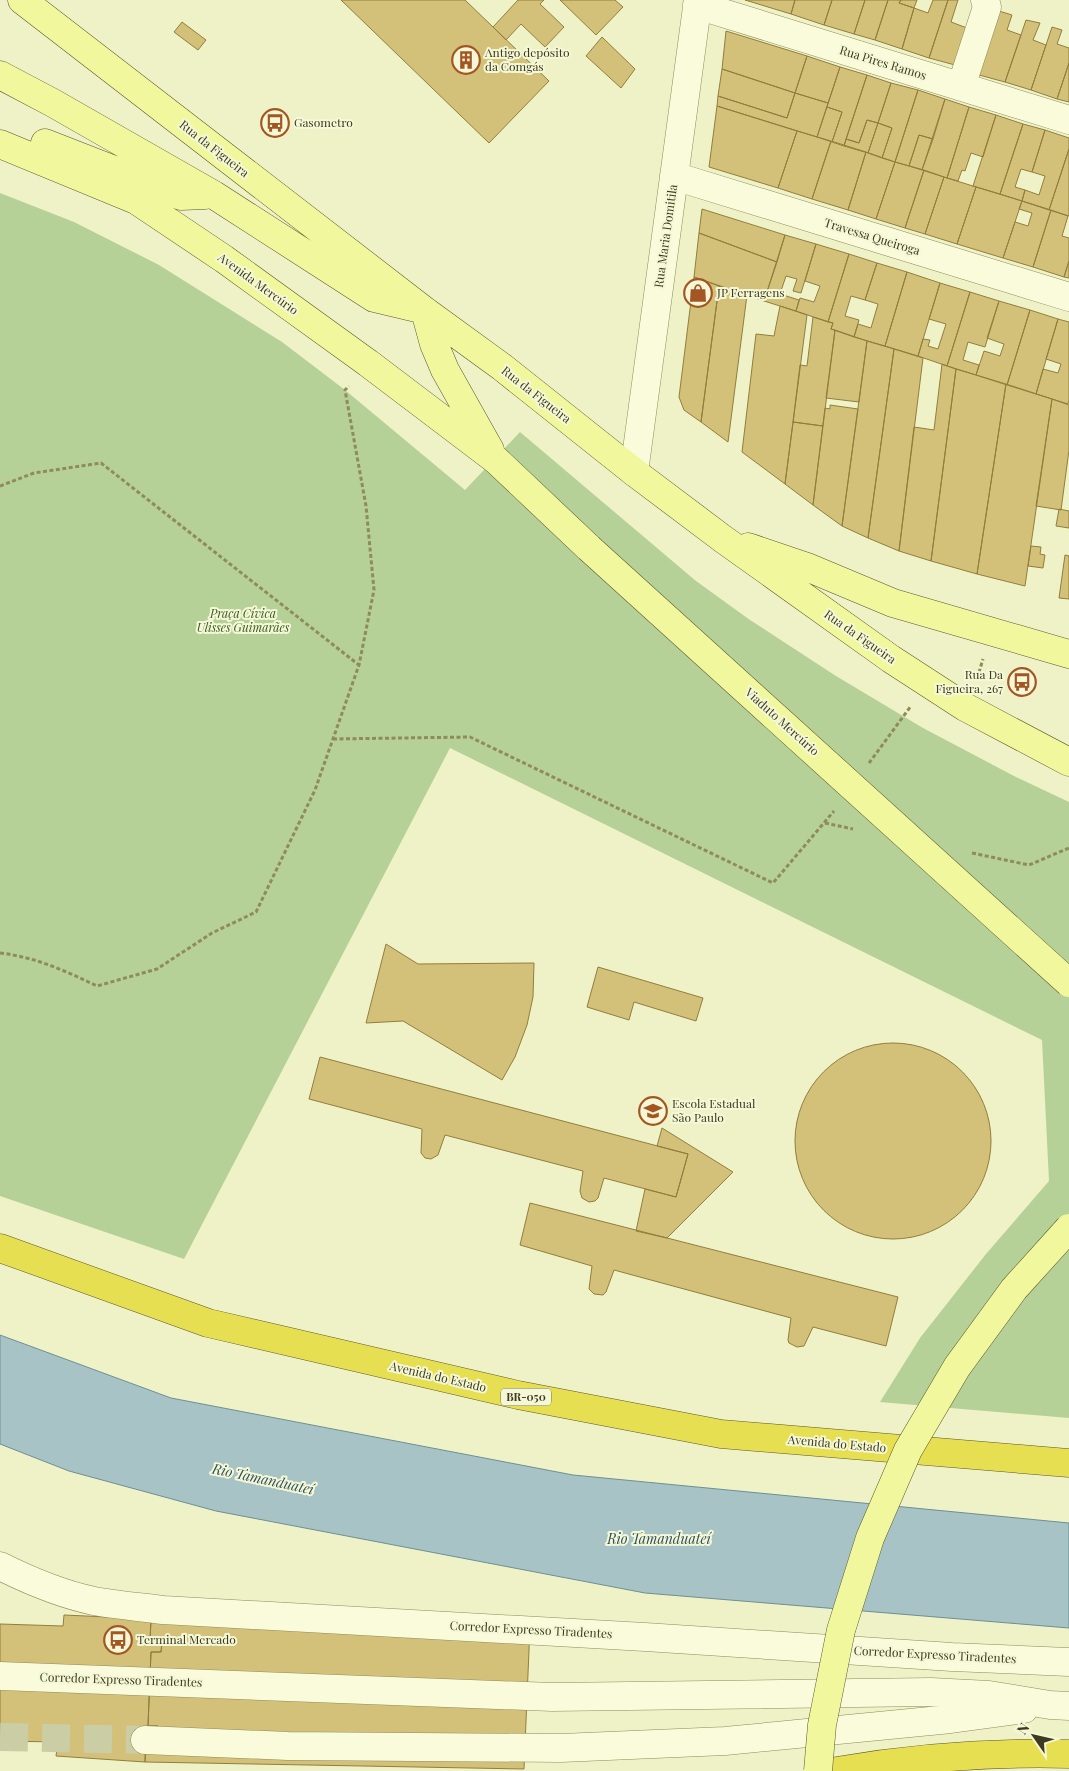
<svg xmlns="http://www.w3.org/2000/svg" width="1069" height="1771" font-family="'Playfair Display',serif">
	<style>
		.green { fill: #b5d198 }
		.water { fill: #a8c3c5; stroke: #6d8f95 }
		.building { fill: #d3c179; stroke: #917e3d }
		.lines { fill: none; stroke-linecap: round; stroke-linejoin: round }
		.minor-tunnel { stroke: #cbcda5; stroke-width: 28; stroke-dasharray: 28 14; stroke-linecap: butt }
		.minor-casing { stroke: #8f8b5a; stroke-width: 29 }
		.major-casing { stroke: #5d562e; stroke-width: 29 }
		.highway-casing { stroke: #5d562e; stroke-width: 29 }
		.path { stroke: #8f8b5a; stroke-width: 3; stroke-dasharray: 4 2.5; stroke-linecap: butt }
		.minor { stroke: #f9fbdb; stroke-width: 28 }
		.major { stroke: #f0f79c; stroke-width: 28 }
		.highway { stroke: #e6df51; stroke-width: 28 }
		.major-bridge-casing { stroke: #5d562e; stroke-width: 29; stroke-linecap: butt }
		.major-bridge { stroke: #f0f79c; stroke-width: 28 }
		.labels { text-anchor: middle; stroke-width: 4; stroke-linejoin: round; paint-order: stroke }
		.shield { fill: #f5f8d6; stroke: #757356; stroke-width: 1 }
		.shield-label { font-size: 11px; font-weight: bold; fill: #3e3a1f }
		.poi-label { font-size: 12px; fill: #3e3a1f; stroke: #f5f8d6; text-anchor: start }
		.street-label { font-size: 12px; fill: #3e3a1f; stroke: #f5f8d6 }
		.park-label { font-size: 12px; font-style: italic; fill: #385c24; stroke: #f5f8d6 }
		.water-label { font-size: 14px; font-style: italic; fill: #2d4f5f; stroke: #f5f8d6 }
	</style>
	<rect width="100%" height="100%" fill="#eef2c6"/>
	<path class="green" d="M 0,193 L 74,222 L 159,265 L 282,342 L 345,390 L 465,490 L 520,432 L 696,581 L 750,620 L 836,676 L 923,728 L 1014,776 L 1069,802 L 1069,1418 L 880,1402 L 920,1338 L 986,1254 L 1049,1181 L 1042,1040 L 450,748 L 184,1259 L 0,1196 Z"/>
	<path class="water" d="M 0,1335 L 171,1398 L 573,1475 L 1069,1523 L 1069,1628 L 645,1593 L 216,1511 L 69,1471 L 0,1444 Z"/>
	<path class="building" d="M 341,0 L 465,0 L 549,81 L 489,143 Z
		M 518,0 L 544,0 L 540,4 L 564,27 L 545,47 L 521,24 L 506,40 L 493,27 Z
		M 560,0 L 615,0 L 623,7 L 596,35 Z
		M 745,0 L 795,0 L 791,14 Z
		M 795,0 L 832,0 L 824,25 L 791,14 Z
		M 832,0 L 865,0 L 854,34 L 824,25 Z
		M 865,0 L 888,0 L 875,40 L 854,34 Z
		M 888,0 L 901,0 L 899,3 L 914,8 L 902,49 L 875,40 Z
		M 901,0 L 917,0 L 914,8 L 899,3 Z
		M 933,0 L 948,0 L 929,58 L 902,49 L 914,8 L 928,13 Z
		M 948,0 L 958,0 L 951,22 L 967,28 L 955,65 L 929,58 Z
		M 999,11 L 1012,15 L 1007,30 L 1021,35 L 1005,82 L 979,75 Z
		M 1026,20 L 1040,23 L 1033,40 L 1046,45 L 1031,90 L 1005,82 Z
		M 182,22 L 206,40 L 198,50 L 174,32 Z
		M 1052,27 L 1062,30 L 1057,44 L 1069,48 L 1069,63 L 1057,99 L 1031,90 Z
		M 726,31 L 807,56 L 795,93 L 722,69 Z
		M 602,37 L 635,69 L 621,88 L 586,56 Z
		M 807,56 L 840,67 L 828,103 L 795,93 Z
		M 1069,63 L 1069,102 L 1057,99 Z
		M 840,67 L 867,75 L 844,146 L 832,142 L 842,112 L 827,107 Z
		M 722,69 L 795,93 L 787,118 L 718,96 Z
		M 867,75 L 891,83 L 878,123 L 867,120 L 859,143 L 846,139 Z
		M 891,83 L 918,90 L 895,162 L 882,158 L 892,128 L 878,123 Z
		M 918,90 L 945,99 L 933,139 L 919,135 L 909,166 L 895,162 Z
		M 795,93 L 828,103 L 817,137 L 717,106 L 718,96 L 787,118 Z
		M 945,99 L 969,107 L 947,178 L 922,170 Z
		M 717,106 L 797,131 L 778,188 L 709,167 Z
		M 827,107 L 842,112 L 832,142 L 817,137 Z
		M 969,107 L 996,115 L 983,157 L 971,153 L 965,171 L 962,170 L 958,181 L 947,178 Z
		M 996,115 L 1023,124 L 1000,194 L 973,186 Z
		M 867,120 L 878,123 L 868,153 L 844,146 L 846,139 L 859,143 Z
		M 878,123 L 892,128 L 882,158 L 868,153 Z
		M 1023,124 L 1045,130 L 1032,172 L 1021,169 L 1015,187 L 1025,190 L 1022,201 L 1000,194 Z
		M 1045,130 L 1069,138 L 1069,149 L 1049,210 L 1022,201 L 1025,190 L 1039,195 L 1045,176 L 1032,172 Z
		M 797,131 L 831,141 L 812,199 L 778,188 Z
		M 919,135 L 933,139 L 922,170 L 909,166 Z
		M 831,141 L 866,152 L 848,210 L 812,199 Z
		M 1069,149 L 1069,216 L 1049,210 Z
		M 866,152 L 895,162 L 876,219 L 848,210 Z
		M 895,162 L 924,170 L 905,228 L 876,219 Z
		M 924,170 L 944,177 L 925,234 L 905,228 Z
		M 944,177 L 976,187 L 957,244 L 925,234 Z
		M 976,187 L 1022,201 L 1003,258 L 957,244 Z
		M 1022,201 L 1051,210 L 1033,267 L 1003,258 L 1015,222 L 1028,226 L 1032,213 L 1019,209 Z
		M 702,209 L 785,235 L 777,262 L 699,233 Z
		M 1051,210 L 1068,216 L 1062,236 L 1069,238 L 1069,261 L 1064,277 L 1033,267 Z
		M 699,233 L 777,262 L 764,301 L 694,277 Z
		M 785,235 L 816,244 L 801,293 L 793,291 L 797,279 L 786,276 L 780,294 L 799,300 L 796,311 L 764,301 Z
		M 816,244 L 849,254 L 828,322 L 796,311 L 800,298 L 814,302 L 820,286 L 805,281 Z
		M 849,254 L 877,263 L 865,300 L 851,296 L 845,316 L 859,320 L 854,337 L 831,329 L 833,323 L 828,322 Z
		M 1069,261 L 1069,278 L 1064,277 Z
		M 877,263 L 907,272 L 885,346 L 854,337 L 858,324 L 871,328 L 878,304 L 865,300 Z
		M 907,272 L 940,283 L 918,356 L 885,346 Z
		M 694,277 L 719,286 L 701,422 L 684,410 L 679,397 Z
		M 940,283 L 970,292 L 947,366 L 918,356 L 923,339 L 930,340 L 928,346 L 938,349 L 946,324 L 929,319 Z
		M 719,286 L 747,295 L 728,442 L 701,422 Z
		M 970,292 L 999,301 L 985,347 L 968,342 L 963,360 L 979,365 L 976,375 L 947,366 Z
		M 999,301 L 1030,310 L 1007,385 L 976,375 L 984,351 L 1000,356 L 1004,344 L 987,338 Z
		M 780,306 L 807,315 L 785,484 L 742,452 L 756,334 L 774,336 Z
		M 1030,310 L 1058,319 L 1036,394 L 1007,385 Z
		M 813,317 L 833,323 L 831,329 L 835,330 L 823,426 L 793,422 L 800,365 L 807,366 Z
		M 1058,319 L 1069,322 L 1069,400 L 1068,404 L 1036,394 L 1043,369 L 1058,373 L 1061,364 L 1046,359 Z
		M 835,330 L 867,341 L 859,402 L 826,398 Z
		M 867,341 L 894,349 L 868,538 L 842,526 Z
		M 894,349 L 923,358 L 899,551 L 868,538 Z
		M 942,364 L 956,369 L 931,561 L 899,551 L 914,427 L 934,430 Z
		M 956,369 L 1006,384 L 977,574 L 931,561 Z
		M 1006,384 L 1052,399 L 1025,586 L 977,574 Z
		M 1052,399 L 1069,405 L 1069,450 L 1061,510 L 1036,506 Z
		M 830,405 L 858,409 L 842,526 L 813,505 L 825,408 L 830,409 Z
		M 793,422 L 823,426 L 813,505 L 785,484 Z
		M 1059,509 L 1069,511 L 1069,528 L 1056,526 Z
		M 1031,546 L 1041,547 L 1040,554 L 1045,555 L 1043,568 L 1028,566 Z
		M 1065,555 L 1069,556 L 1069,599 L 1059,598 Z
		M 386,944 L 418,964 L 534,963 L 533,997 L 527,1025 L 515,1057 L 502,1080 L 403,1021 L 366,1023 Z
		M 598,967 L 703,998 L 696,1021 L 634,1002 L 629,1020 L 587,1007 Z
		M795 1141a98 98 0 1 1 196 0a98 98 0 1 1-196 0Z
		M 320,1057 L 688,1154 L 676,1197 L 604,1178 L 598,1198 L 595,1201 L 589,1202 L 582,1198 L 580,1191 L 583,1171 L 445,1135 L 438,1155 L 431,1159 L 425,1158 L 421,1153 L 422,1129 L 309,1099 Z
		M 662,1128 L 733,1172 L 667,1238 L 636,1231 L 645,1189 L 676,1197 L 688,1154 L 657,1146 Z
		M 530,1203 L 898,1297 L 886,1346 L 813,1327 L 804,1346 L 797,1347 L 789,1343 L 788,1340 L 791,1318 L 614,1270 L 606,1292 L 603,1295 L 594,1294 L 589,1289 L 592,1266 L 520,1245 Z
		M 64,1615 L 151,1619 L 150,1641 L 162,1642 L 161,1652 L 151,1652 L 148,1726 L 158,1726 L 158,1734 L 146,1734 L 145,1762 L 56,1756 L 58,1742 L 0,1741 L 0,1624 L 63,1626 Z
		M 151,1619 L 530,1626 L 524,1769 L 145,1762 L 146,1734 L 158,1734 L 158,1726 L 148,1726 L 151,1652 L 161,1652 L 162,1642 L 150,1641 Z"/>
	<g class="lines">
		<path class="minor-tunnel" d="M 0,1737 L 145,1740"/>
		<defs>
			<path id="minor" d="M 697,5 L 1069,120
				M 961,87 L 987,7 L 985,0
				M 674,176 L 1069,297
				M 634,472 L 698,0
				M 0,1566 C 30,1581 61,1594 94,1601 C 116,1605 140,1607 163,1610 L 645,1637 L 952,1657 L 1069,1662
				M 0,1676 L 552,1697 L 931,1692 L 989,1695 L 1050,1705 L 1069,1706
				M 145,1740 L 288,1746 L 561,1748 L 725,1741 L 951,1719 L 1024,1709"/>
			<path id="major" d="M 22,0 L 425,311 L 502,367 L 634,472 L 723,539 L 891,659 L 965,707 L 1069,762
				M 0,75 L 53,103 L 214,195 L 374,298 L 416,308
				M 45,143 L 181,196 L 205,195
				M 0,144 L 136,200 L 224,259 L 368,363 L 496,460 L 589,548
				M 425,311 L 434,344 L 445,370 L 490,450
				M 748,547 L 807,567 L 893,603 L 1069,654"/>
			<path id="highway" d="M 0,1248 L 208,1323 L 518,1395 L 721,1434 L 1069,1463
				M 837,1771 C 913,1758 991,1752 1069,1754"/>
		</defs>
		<use href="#minor" class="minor-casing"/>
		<use href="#major" class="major-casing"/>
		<use href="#highway" class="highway-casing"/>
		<path class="path" d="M 0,486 L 34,473 L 101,463 L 359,665
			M 977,679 L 983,659
			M 333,739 L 470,737 L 773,883 L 834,811
			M 869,763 L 911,706
			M 825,823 L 853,829
			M 972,853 L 1029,865 L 1069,848
			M 0,953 C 35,957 66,971 97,986 L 157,969 L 212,933 L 256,912 L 315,790 L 359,665 L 374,590 L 366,506 L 345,390 L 349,386"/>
		<use href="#minor" class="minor"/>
		<use href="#major" class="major"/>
		<use href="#highway" class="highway"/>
		<defs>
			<path id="major-bridge" d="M 589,548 L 1069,983
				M 818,1771 L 822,1725 L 841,1630 L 870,1538 L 908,1450 L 957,1367 L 1014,1289 L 1069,1228"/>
		</defs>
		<use href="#major-bridge" class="major-bridge-casing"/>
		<use href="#major-bridge" class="major-bridge"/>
	</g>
	<defs>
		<symbol id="building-ring" viewBox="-11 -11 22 22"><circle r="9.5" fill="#f5f8d6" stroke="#a45524" stroke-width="1.5"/><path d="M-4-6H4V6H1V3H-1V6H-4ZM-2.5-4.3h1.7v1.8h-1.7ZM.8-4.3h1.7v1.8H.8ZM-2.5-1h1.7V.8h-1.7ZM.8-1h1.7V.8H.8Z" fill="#a45524"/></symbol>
		<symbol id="bus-ring" viewBox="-11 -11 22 22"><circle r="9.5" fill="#f5f8d6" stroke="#a45524" stroke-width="1.5"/><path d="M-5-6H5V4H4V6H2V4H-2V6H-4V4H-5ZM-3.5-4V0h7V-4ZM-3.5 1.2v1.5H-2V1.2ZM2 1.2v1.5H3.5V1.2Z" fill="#a45524"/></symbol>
		<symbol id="shop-ring" viewBox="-11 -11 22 22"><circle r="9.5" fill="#f5f8d6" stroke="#a45524" stroke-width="1.5"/><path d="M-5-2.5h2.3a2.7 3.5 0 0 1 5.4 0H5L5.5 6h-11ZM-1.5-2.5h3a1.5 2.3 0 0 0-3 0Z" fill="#a45524"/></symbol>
		<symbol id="school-ring" viewBox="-11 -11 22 22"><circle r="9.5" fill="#f5f8d6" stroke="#a45524" stroke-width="1.5"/><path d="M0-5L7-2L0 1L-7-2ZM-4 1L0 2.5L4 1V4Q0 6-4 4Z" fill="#a45524"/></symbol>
	</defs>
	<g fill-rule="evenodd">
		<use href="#building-ring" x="450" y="44" width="32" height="32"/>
		<use href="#bus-ring" x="259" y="107" width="32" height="32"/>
		<use href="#shop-ring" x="682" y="277" width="32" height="32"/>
		<use href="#bus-ring" x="1006" y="666" width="32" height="32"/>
		<use href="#school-ring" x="637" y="1095" width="32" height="32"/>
		<use href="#bus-ring" x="102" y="1624" width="32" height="32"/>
	</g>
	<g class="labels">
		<rect class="shield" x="501" y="1388.5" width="50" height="17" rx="4"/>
		<g class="shield-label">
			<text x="526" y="1401">BR-050</text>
		</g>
		<g class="poi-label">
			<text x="485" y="57">Antigo depósito<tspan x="485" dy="14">da Comgás</tspan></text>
			<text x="294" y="127">Gasometro</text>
			<text x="717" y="297">JP Ferragens</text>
			<text x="1003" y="679" text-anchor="end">Rua Da<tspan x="1003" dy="14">Figueira, 267</tspan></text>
			<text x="672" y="1108">Escola Estadual<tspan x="672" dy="14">São Paulo</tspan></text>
			<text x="137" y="1644">Terminal Mercado</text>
		</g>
		<g class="street-label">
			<text transform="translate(883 63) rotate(17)" y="4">Rua Pires Ramos</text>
			<text transform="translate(214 149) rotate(38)" y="4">Rua da Figueira</text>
			<text transform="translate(666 236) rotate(-82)" y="4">Rua Maria Domitila</text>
			<text transform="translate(872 237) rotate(17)" y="4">Travessa Queiroga</text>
			<text transform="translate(258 284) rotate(36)" y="4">Avenida Mercúrio</text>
			<text transform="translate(536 395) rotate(38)" y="4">Rua da Figueira</text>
			<text transform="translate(860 637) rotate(35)" y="4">Rua da Figueira</text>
			<text transform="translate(782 722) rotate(42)" y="4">Viaduto Mercúrio</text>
			<text transform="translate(438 1377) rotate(13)" y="4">Avenida do Estado</text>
			<text transform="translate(837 1444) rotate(5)" y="4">Avenida do Estado</text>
			<text transform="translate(531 1630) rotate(3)" y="4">Corredor Expresso Tiradentes</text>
			<text transform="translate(935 1655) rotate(3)" y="4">Corredor Expresso Tiradentes</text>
			<text transform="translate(121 1680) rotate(2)" y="4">Corredor Expresso Tiradentes</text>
		</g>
		<g class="park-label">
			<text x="243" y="618">Praça Cívica<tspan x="243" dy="14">Ulisses Guimarães</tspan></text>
		</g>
		<g class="water-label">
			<text transform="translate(263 1479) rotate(12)" y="5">Rio Tamanduateí</text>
			<text x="659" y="1544">Rio Tamanduateí</text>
		</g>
	</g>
	<g transform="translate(1034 1736) rotate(304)" stroke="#f5f8d6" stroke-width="4" paint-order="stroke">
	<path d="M0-4L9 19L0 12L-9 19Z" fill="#3e3a1f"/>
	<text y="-8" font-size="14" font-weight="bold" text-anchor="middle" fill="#3e3a1f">N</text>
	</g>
</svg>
